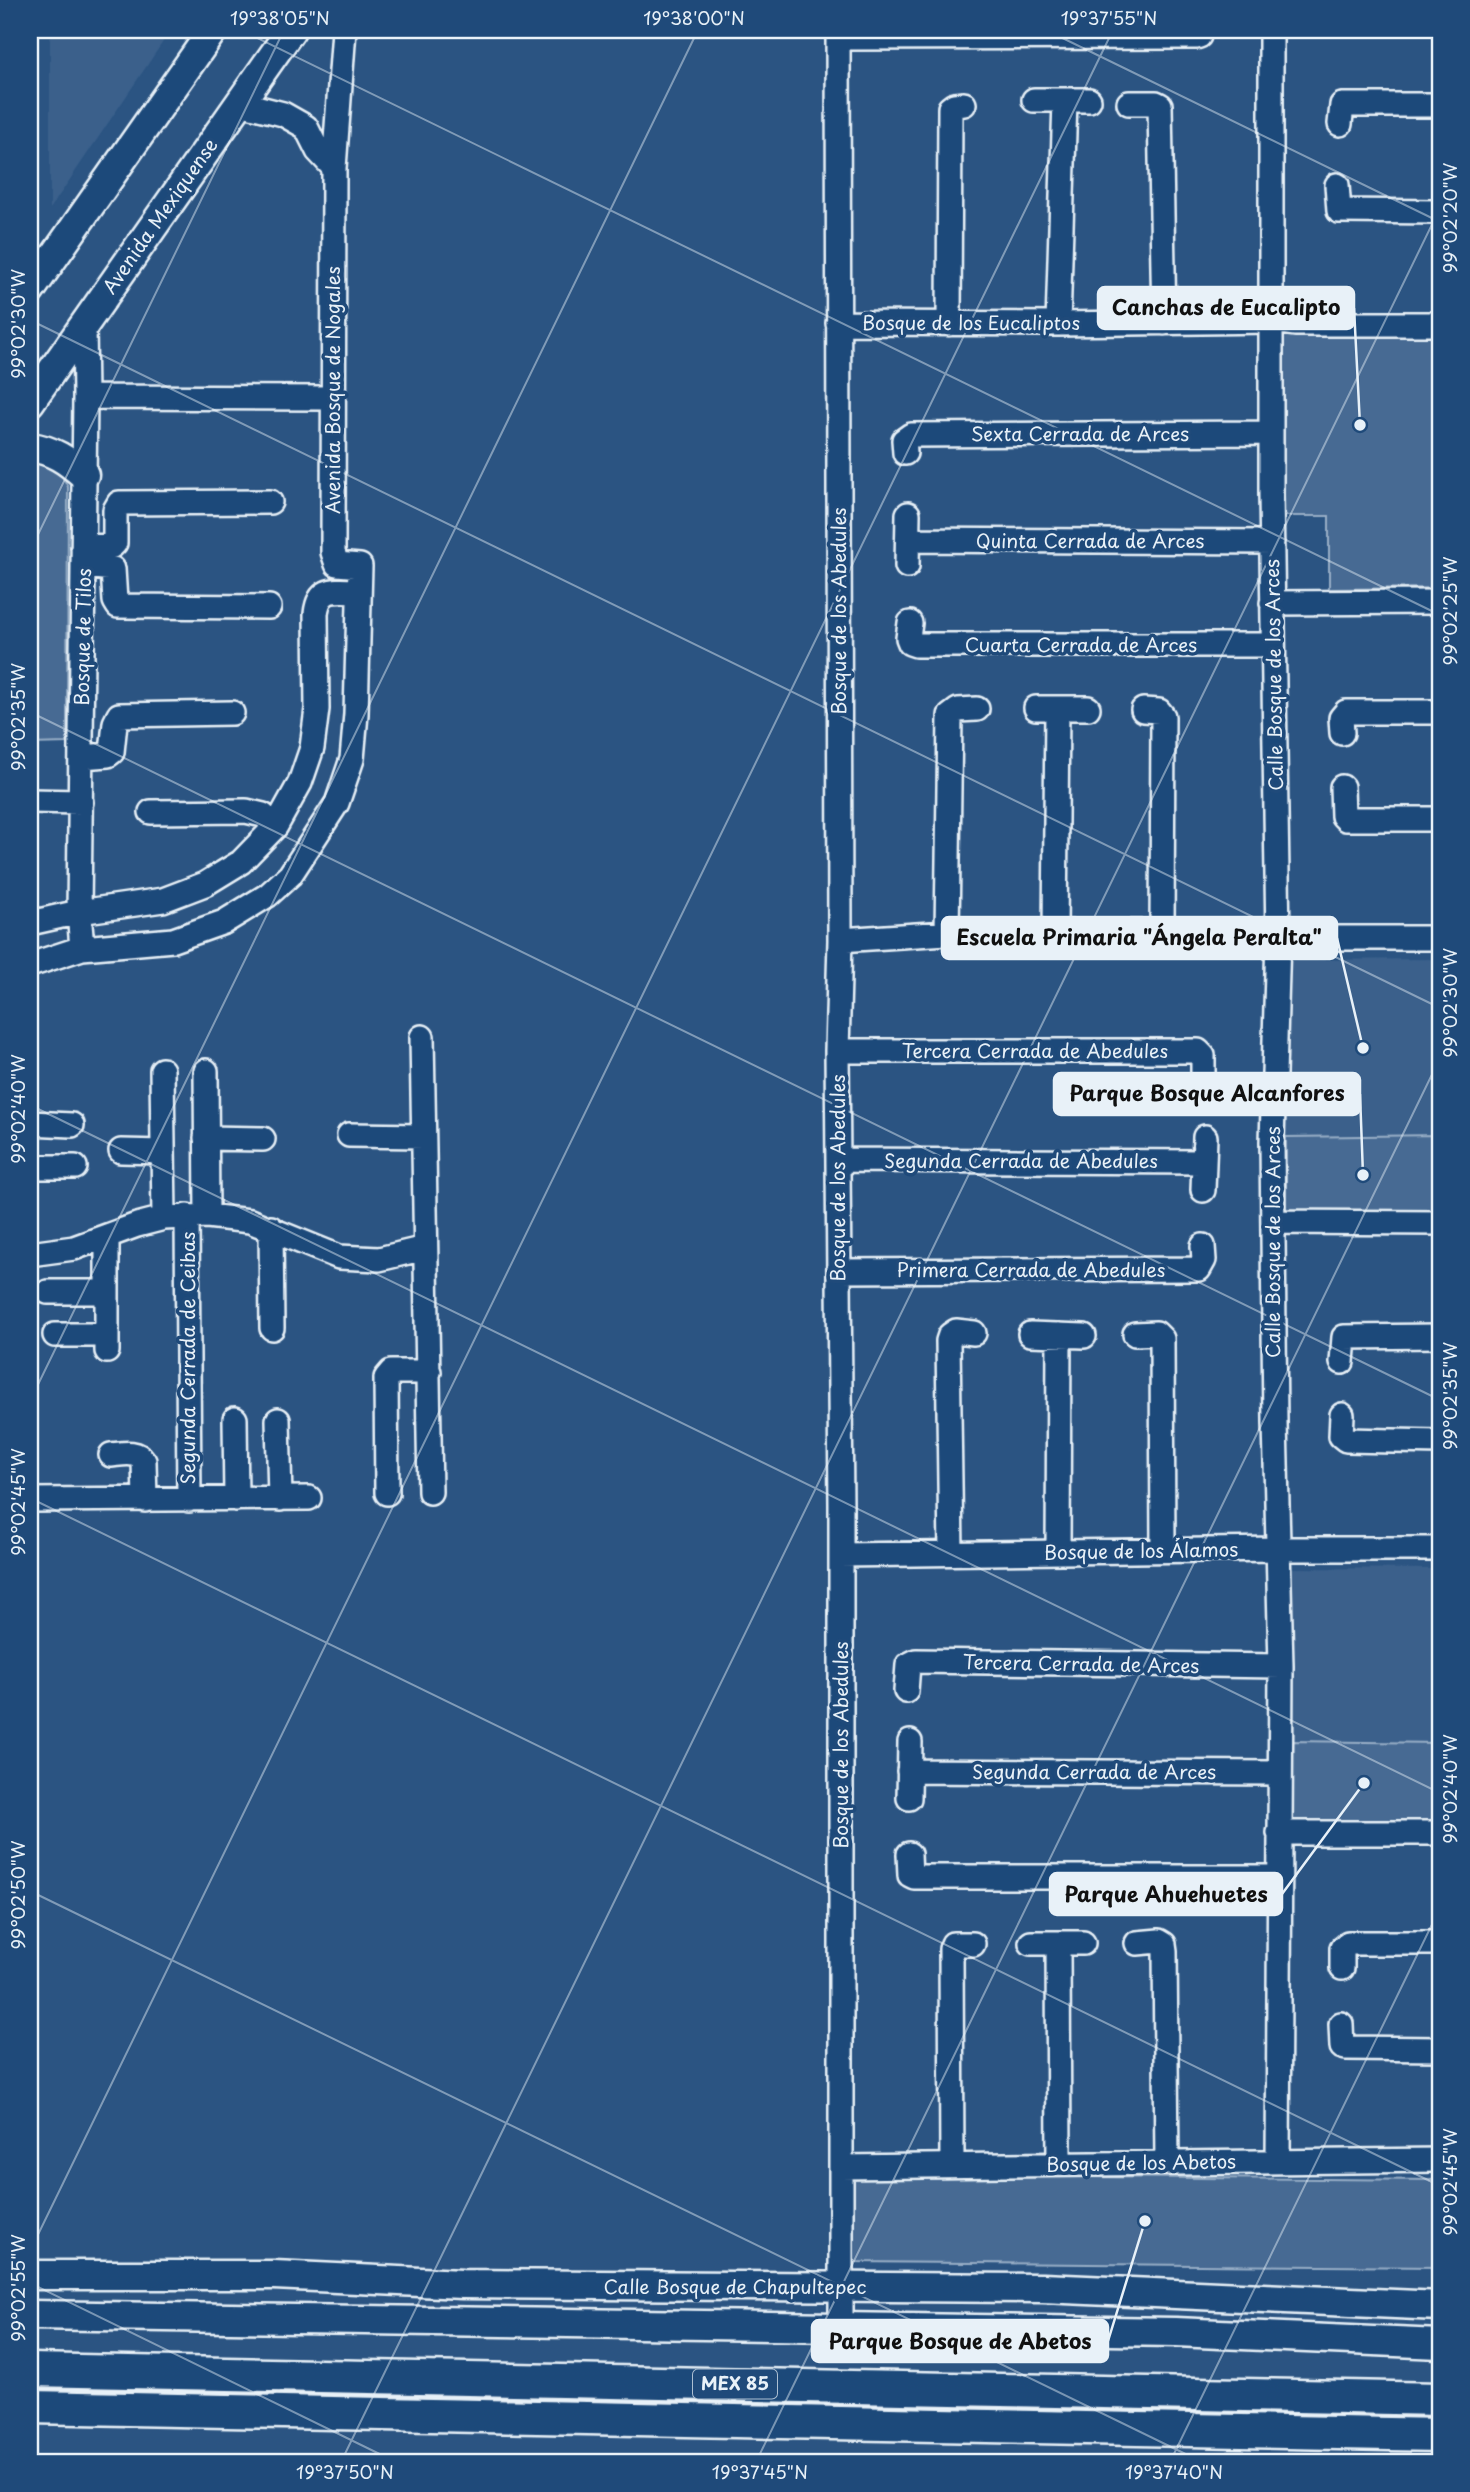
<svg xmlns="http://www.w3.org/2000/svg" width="1470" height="2492" font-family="'Playpen Sans',sans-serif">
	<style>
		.built { fill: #3a608b }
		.green { fill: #476b93; stroke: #98aec6; stroke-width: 2 }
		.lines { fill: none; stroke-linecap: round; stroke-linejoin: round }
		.minor-casing { stroke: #e8f1f8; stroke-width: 28 }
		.major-casing { stroke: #e8f1f8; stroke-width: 33 }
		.highway-casing { stroke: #e8f1f8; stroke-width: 37 }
		.minor { stroke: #1f4a7a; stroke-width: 23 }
		.major { stroke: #1f4a7a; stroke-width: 28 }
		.highway { stroke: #1f4a7a; stroke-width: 32 }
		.ticks { fill: none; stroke: #e8f1f8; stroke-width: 2; stroke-opacity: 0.45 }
		.labels { text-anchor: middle; stroke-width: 7; stroke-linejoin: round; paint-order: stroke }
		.shield { fill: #1f4a7a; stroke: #acbfd2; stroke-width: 2 }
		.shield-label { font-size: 18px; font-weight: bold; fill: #e8f1f8 }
		.street-label { font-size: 19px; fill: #e8f1f8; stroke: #1f4a7a }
		.leader { fill: none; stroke: #e8f1f8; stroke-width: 2.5 }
		.callout-dot { fill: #e8f1f8; stroke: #1f4a7a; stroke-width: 2.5 }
		.callout { fill: #e8f1f8; stroke: #e8f1f8; stroke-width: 2.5 }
		.callout-label { font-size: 21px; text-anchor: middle; font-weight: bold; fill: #111 }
		.neatline { fill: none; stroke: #e8f1f8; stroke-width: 2.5 }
		.ticks-label { font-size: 18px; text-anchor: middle; fill: #e8f1f8 }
	</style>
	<rect width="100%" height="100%" fill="#2b5482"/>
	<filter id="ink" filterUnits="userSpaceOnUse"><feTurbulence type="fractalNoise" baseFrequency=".0143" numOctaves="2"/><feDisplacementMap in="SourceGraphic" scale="14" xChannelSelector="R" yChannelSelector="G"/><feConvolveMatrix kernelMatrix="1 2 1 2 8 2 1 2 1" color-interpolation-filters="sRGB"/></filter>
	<g filter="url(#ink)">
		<path class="built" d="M 50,30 L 171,30 L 50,209 Z
			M 1440,959 L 1440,1135 L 1286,1137 L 1285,960 Z
			M 1291,1568 L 1440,1569 L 1440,1743 L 1289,1741 Z"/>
		<path class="green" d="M 1440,333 L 1440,588 L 1329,589 L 1329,516 L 1281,516 L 1280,334 Z
			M 30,459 C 47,461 61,471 68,487 L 67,743 L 30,744 Z
			M 1440,1135 L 1440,1212 L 1286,1215 L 1286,1137 Z
			M 1289,1741 L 1440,1743 L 1440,1824 L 1287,1824 Z
			M 850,2175 L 1440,2180 L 1440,2267 L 849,2262 Z"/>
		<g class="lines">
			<defs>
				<path id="minor" d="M 838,30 L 840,940 L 837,1051 L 841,1505 L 841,2326
					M 1271,30 L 1271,495 L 1278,938 L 1272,1142 L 1275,1422 L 1281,1666 L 1278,2161
					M 838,38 L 1196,37 L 1199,36 L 1200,30
					M 1034,100 L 1089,100
					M 240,103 L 283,114 L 306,127 L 318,151 L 334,168
					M 1129,103 L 1156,103 L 1160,105 L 1164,323
					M 1340,124 L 1342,105 L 1440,105
					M 1337,185 L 1339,211 L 1440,212
					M 838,323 L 1058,324 L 1273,321 L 1295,324 L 1440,324
					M 949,324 L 950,108 L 954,105 L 964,104
					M 1058,324 L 1065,100
					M 85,397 L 333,398
					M 905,453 L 904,440 L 911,435 L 1271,433
					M 908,540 L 1272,542
					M 83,547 L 112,546 L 115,543 L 115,510 L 119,503 L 270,502
					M 83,566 L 113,569 L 115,601 L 118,606 L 269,607
					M 907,566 L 908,514
					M 1272,603 L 1440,602
					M 910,623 L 908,638 L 910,643 L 916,645 L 1273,645
					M 1036,708 L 1088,708
					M 1143,710 L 1159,711 L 1163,716 L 1162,932
					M 1342,733 L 1341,718 L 1346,712 L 1440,712
					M 82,757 L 108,755 L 112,752 L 115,723 L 119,715 L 232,713
					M 1342,787 L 1343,816 L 1346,819 L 1440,819
					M 30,801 L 81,802
					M 151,812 L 246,811 L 263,815 L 276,826
					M 30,923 L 79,912 L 163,900 L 205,884 L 241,862 L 276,826 L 300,783 L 312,748 L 317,709 L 316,614 C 319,585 336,591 359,591
					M 947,933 L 950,716 L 958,710 L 977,709
					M 1055,933 L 1057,708
					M 840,940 L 947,933 L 1162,932 L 1278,938 L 1440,938
					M 82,948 L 79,912 L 85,397 L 84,325
					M 30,965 L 82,948 L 173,940 L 224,922 L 268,895 L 290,875 L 337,803 L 352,759 L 356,714 L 360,566 L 337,564 L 333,552 L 334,168 L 344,30
					M 422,1037 L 430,1492
					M 837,1051 L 1198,1051 L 1203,1056 L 1203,1083
					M 162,1070 L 164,1218
					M 206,1071 L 207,1216
					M 30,1123 L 72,1125
					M 349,1135 L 423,1136
					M 206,1138 L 263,1139
					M 121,1151 L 163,1152
					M 838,1160 L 1204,1162
					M 30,1167 L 75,1167
					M 1203,1190 L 1205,1137
					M 187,1216 L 189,1500
					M 1273,1222 L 1440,1223
					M 271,1228 L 272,1328
					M 30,1254 L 74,1248 L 137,1225 L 164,1218 L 207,1216 L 250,1221 L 339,1257 L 379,1259 L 425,1248
					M 839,1271 L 1199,1269 L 1204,1260 L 1203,1246
					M 48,1292 L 107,1292
					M 1030,1334 L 1084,1336
					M 1135,1334 L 1156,1333 L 1162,1339 L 1163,1550
					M 55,1335 L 107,1335
					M 107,1351 L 107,1237
					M 1342,1362 L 1344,1337 L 1440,1336
					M 1342,1415 L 1341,1436 L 1346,1440 L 1440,1442
					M 235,1419 L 236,1499
					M 278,1420 L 280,1499
					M 111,1455 C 122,1454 137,1450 144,1461 L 145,1500
					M 387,1493 L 386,1378 L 391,1372 L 429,1372
					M 30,1500 L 309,1498
					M 1058,1552 L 1059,1335
					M 951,1553 L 948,1341 L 950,1335 L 956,1331 L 974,1333
					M 841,1555 L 1278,1549 L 1440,1549
					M 906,1691 L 908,1665 L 916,1661 L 1281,1666
					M 909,1771 L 1279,1773
					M 909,1798 L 910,1742
					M 1279,1833 L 1440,1833
					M 909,1854 L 910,1875 L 914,1877 L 1279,1877
					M 1031,1943 L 1083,1943
					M 1058,1943 L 1059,2164
					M 1137,1943 L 1159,1941 L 1164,1944 L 1165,1951 L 1167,2162
					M 1342,1968 L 1342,1948 L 1348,1943 L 1440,1943
					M 1341,2024 L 1342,2047 L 1346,2048 L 1440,2049
					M 952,2165 L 951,1949 L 953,1944 L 973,1944
					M 842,2167 L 1440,2160"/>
				<path id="major" d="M 30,291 L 213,30
					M 30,402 L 291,30
					M 30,447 C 53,450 67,460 84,475
					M 30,2275 L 274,2275 L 462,2284 L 1043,2288 L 1440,2306
					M 30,2315 L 1176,2332 L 1440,2344"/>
				<path id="highway" d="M 30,2370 L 1440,2399
					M 30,2407 L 1440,2435"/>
			</defs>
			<use href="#minor" class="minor-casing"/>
			<use href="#major" class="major-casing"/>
			<use href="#highway" class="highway-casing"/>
			<use href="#minor" class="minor"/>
			<use href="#major" class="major"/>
			<use href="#highway" class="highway"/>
		</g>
	</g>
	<path class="ticks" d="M 241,30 L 1440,615M 1046,30 L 1440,222M 30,320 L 1440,1008M 30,551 L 284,30M 30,712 L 1440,1400M 30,1105 L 1440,1793M 30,1401 L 698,30M 30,1498 L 1440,2186M 30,1891 L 1202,2462M 30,2251 L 1113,30M 30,2283 L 396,2462M 341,2462 L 1440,208M 756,2462 L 1440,1058M 1170,2462 L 1440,1908"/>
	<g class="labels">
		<rect class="shield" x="693" y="2369.5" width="84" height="29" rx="5"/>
		<g class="shield-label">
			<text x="735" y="2390">MEX 85</text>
		</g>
		<g class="street-label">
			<text transform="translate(160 216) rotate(-55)" y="7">Avenida Mexiquense</text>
			<text x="971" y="330">Bosque de los Eucaliptos</text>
			<text transform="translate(333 390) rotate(-90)" y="7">Avenida Bosque de Nogales</text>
			<text x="1080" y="441">Sexta Cerrada de Arces</text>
			<text x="1090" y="548">Quinta Cerrada de Arces</text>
			<text transform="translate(839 611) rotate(-90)" y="7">Bosque de los Abedules</text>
			<text transform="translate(83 637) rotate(-89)" y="7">Bosque de Tilos</text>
			<text x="1081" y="652">Cuarta Cerrada de Arces</text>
			<text transform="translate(1274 675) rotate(-91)" y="7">Calle Bosque de los Arces</text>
			<text x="1035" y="1058">Tercera Cerrada de Abedules</text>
			<text x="1021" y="1168">Segunda Cerrada de Abedules</text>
			<text transform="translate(838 1178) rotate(-90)" y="7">Bosque de los Abedules</text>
			<text transform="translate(1273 1242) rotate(-90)" y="7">Calle Bosque de los Arces</text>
			<text x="1031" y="1277">Primera Cerrada de Abedules</text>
			<text transform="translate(188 1358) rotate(-90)" y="7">Segunda Cerrada de Ceibas</text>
			<text transform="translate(1141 1551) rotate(-1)" y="7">Bosque de los Álamos</text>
			<text transform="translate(1081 1664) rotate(1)" y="7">Tercera Cerrada de Arces</text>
			<text transform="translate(841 1745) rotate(-90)" y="7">Bosque de los Abedules</text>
			<text x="1094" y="1779">Segunda Cerrada de Arces</text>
			<text transform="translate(1141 2163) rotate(-1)" y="7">Bosque de los Abetos</text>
			<text x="735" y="2294">Calle Bosque de Chapultepec</text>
		</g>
	</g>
	<path class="leader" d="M1360 425L1354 308M1363 1048L1337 938M1363 1175L1360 1094M1364 1783L1282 1894M1145 2221L1108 2341"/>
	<g class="callout-dot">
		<circle cx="1360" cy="425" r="7"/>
		<circle cx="1363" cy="1048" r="7"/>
		<circle cx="1363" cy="1175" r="7"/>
		<circle cx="1364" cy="1783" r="7"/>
		<circle cx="1145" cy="2221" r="7"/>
	</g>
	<g class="callout">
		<rect x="1098" y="287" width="256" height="42" rx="7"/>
		<rect x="942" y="917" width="395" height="42" rx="7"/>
		<rect x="1054" y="1073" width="306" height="42" rx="7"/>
		<rect x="1050" y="1873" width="232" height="42" rx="7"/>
		<rect x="812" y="2320" width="296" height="42" rx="7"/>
	</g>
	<g class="callout-label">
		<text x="1226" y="315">Canchas de Eucalipto</text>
		<text x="1139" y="945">Escuela Primaria "Ángela Peralta"</text>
		<text x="1207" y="1101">Parque Bosque Alcanfores</text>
		<text x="1166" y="1902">Parque Ahuehuetes</text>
		<text x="960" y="2349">Parque Bosque de Abetos</text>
	</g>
	<rect width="1470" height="2492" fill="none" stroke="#1f4a7a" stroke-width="77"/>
	<rect x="38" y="38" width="1394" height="2416" class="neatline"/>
	<g class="ticks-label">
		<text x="280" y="25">19°38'05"N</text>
		<text x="694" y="25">19°38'00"N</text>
		<text x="1109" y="25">19°37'55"N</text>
		<text transform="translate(1451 218) rotate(-90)" y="6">99°02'20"W</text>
		<text transform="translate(19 324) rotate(-90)" y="6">99°02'30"W</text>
		<text transform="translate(1451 611) rotate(-90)" y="6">99°02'25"W</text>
		<text transform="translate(19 717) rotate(-90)" y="6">99°02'35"W</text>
		<text transform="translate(1451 1003) rotate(-90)" y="6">99°02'30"W</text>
		<text transform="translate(19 1109) rotate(-90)" y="6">99°02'40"W</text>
		<text transform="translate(1451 1396) rotate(-90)" y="6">99°02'35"W</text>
		<text transform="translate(19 1502) rotate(-90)" y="6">99°02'45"W</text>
		<text transform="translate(1451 1789) rotate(-90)" y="6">99°02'40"W</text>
		<text transform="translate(19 1895) rotate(-90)" y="6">99°02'50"W</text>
		<text transform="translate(1451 2182) rotate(-90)" y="6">99°02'45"W</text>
		<text transform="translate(19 2288) rotate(-90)" y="6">99°02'55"W</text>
		<text x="345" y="2479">19°37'50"N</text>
		<text x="760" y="2479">19°37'45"N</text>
		<text x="1174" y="2479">19°37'40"N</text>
	</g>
</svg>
